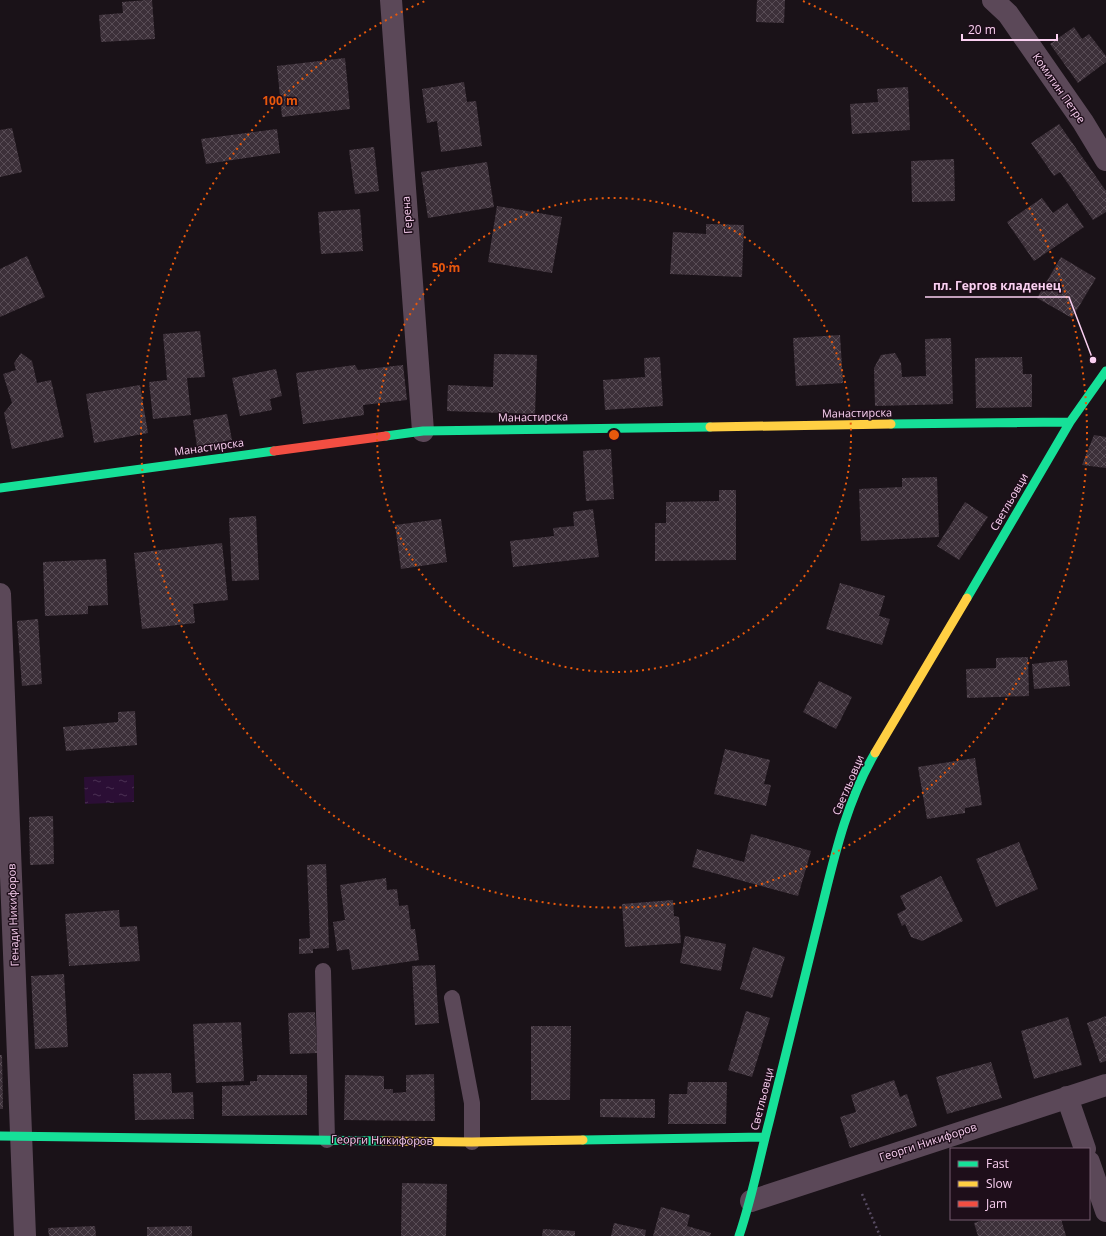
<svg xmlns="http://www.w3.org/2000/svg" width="1106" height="1236" font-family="'Open Sans',sans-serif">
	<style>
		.water { fill: url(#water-ripples) }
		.building { fill: url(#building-cross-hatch) }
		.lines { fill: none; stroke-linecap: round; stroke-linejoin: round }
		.path { stroke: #564a60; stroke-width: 2.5; stroke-dasharray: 2 3; stroke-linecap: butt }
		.lane { stroke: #5b4858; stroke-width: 16 }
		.street { stroke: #5b4858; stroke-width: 22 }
		.fast { stroke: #16e098; stroke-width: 9 }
		.slow { stroke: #ffcf43; stroke-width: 9 }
		.jam { stroke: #f24e42; stroke-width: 9 }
		.ring { fill: none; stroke: #e8590c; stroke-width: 2; stroke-dasharray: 2 4 }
		.labels { text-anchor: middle; stroke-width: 3; stroke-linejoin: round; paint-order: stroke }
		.street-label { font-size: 11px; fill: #fad0f1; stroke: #1e0e1a }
		.centre { fill: #e8590c; stroke: #1e0e1a; stroke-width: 2 }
		.ring-label { font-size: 12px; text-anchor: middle; font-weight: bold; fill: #e8590c; stroke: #1e0e1a; stroke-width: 3; stroke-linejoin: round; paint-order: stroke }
		.leader { fill: none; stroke: #fad0f1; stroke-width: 1.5 }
		.callout-dot { fill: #fad0f1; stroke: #1e0e1a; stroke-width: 1.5 }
		.callout-label { font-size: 12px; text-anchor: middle; font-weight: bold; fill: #fad0f1; stroke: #1e0e1a; stroke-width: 3; stroke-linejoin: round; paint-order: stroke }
	</style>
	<defs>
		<pattern id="water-ripples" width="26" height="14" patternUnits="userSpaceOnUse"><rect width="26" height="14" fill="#2b0e35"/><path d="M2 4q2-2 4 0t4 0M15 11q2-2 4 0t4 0" fill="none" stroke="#4b3053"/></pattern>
		<pattern id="building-cross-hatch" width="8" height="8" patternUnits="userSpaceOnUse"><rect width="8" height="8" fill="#3c3039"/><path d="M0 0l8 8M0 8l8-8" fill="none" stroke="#594d56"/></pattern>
	</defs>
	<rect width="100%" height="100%" fill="#1a1218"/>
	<path class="water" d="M 134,775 L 134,802 L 85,804 L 84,777 Z"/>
	<path class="building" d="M 147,0 L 152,0 L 155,39 L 101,42 L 99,15 L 123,13 L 122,2 Z
		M 757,0 L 785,0 L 784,23 L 756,22 Z
		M 1074,27 L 1082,39 L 1089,34 L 1106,56 L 1106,62 L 1078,83 L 1050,44 Z
		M 345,58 L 350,109 L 282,117 L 277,66 Z
		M 464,82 L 467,102 L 476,101 L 482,146 L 441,152 L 437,121 L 427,123 L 422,89 Z
		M 908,87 L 910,130 L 852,134 L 850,104 L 878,102 L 877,89 Z
		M 1059,124 L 1106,191 L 1106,212 L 1093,220 L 1060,172 L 1054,176 L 1031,143 Z
		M 12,128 L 22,172 L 0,177 L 0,130 Z
		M 277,129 L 280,153 L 206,164 L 201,139 Z
		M 374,147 L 379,191 L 355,194 L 349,150 Z
		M 954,159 L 955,201 L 912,202 L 911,161 Z
		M 487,162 L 494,207 L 428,218 L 421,172 Z
		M 1042,198 L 1053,213 L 1067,203 L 1084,227 L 1034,261 L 1007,222 Z
		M 497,206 L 562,217 L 552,273 L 488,262 Z
		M 360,209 L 363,251 L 321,254 L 318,212 Z
		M 706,224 L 744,225 L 742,277 L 670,274 L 673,232 L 706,234 Z
		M 27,256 L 45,297 L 0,317 L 0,269 Z
		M 1061,257 L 1096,278 L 1072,318 L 1037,298 Z
		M 200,331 L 205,377 L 187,378 L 191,415 L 153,419 L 149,382 L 167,380 L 163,334 Z
		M 840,335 L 843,383 L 796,386 L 793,338 Z
		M 951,338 L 953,404 L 875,406 L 874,368 L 881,355 L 895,353 L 901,363 L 902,377 L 926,376 L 925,339 Z
		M 21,353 L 32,361 L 37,383 L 51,380 L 64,437 L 12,449 L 4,413 L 12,403 L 3,374 L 16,370 L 14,363 Z
		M 494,354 L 537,355 L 535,414 L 447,411 L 448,385 L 493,387 Z
		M 660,357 L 663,406 L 605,410 L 603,380 L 645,377 L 644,358 Z
		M 1022,357 L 1023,374 L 1032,374 L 1032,407 L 976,408 L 975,358 Z
		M 355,365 L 358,370 L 403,365 L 407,400 L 363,405 L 364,415 L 303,424 L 296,373 Z
		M 276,369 L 282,396 L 270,399 L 272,410 L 240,416 L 232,378 Z
		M 140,385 L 148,433 L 94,443 L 86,394 Z
		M 227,414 L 232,440 L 197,446 L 193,420 Z
		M 1094,435 L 1106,437 L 1106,468 L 1082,465 Z
		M 611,449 L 614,499 L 586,501 L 583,451 Z
		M 937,477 L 939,537 L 861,541 L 859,489 L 902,487 L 902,478 Z
		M 719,490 L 736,490 L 736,560 L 655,561 L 655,523 L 666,523 L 666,502 L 719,501 Z
		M 965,502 L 988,517 L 959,560 L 937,546 Z
		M 593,509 L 599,557 L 513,567 L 510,541 L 554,536 L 553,528 L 574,526 L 573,512 Z
		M 256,516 L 259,580 L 232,581 L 229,518 Z
		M 441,519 L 447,562 L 401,569 L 395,525 Z
		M 222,543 L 228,600 L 193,604 L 195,623 L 142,629 L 134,553 Z
		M 106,559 L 108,605 L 88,606 L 88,614 L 45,616 L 43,562 Z
		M 840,583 L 885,596 L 879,616 L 890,619 L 882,645 L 826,629 Z
		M 38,619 L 42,684 L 22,686 L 17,621 Z
		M 1028,657 L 1029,696 L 967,698 L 966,669 L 996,668 L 996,658 Z
		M 1067,660 L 1070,686 L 1034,689 L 1032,664 Z
		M 819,681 L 852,697 L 836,729 L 803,712 Z
		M 135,711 L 137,745 L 66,751 L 63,727 L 118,722 L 118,712 Z
		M 725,749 L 770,760 L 764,784 L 771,785 L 766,806 L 714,794 Z
		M 975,758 L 982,805 L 965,808 L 965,813 L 927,819 L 918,767 Z
		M 53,816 L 54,864 L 30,865 L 29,817 Z
		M 751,834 L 811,851 L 798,896 L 692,867 L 697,849 L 744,862 Z
		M 1019,842 L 1038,889 L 996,907 L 976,859 Z
		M 326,864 L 329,948 L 313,949 L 313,953 L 299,954 L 299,939 L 310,938 L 307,865 Z
		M 941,876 L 963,921 L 922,941 L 911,937 L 905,924 L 902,926 L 897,914 L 906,909 L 900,896 Z
		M 386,878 L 387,890 L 397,889 L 399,906 L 408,905 L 411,929 L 415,929 L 419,960 L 352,970 L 349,949 L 337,951 L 333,922 L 345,920 L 340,885 Z
		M 673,900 L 674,916 L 679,917 L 681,943 L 625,947 L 622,904 Z
		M 119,910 L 120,927 L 137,926 L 140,961 L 69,966 L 65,914 Z
		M 685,936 L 726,944 L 721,971 L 680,963 Z
		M 753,947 L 785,957 L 772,998 L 740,989 Z
		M 435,965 L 439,1023 L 415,1025 L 412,966 Z
		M 64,974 L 68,1047 L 35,1049 L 31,976 Z
		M 746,1011 L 770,1018 L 752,1077 L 728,1070 Z
		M 315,1012 L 317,1053 L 290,1054 L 288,1013 Z
		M 1106,1016 L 1106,1061 L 1100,1063 L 1087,1023 Z
		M 1068,1017 L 1082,1065 L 1034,1079 L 1021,1031 Z
		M 241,1022 L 244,1081 L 196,1083 L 193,1024 Z
		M 531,1026 L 571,1026 L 570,1100 L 531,1100 Z
		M 0,1055 L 2,1055 L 3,1109 L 0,1109 Z
		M 991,1062 L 1002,1098 L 947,1114 L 936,1077 Z
		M 171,1073 L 172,1093 L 193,1092 L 194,1119 L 135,1120 L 133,1074 Z
		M 434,1074 L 435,1121 L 344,1120 L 345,1075 L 384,1076 L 384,1089 L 393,1089 L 393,1093 L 406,1092 L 406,1075 Z
		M 257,1075 L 307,1075 L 307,1115 L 222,1116 L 222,1086 L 250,1085 L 250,1081 L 257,1081 Z
		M 894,1080 L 900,1097 L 907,1094 L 917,1126 L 850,1148 L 840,1117 L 856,1112 L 851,1095 Z
		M 688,1082 L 727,1082 L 726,1124 L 668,1124 L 669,1094 L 687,1094 Z
		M 600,1099 L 655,1099 L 655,1118 L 600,1117 Z
		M 402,1183 L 447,1184 L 446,1236 L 401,1236 Z
		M 661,1207 L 690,1215 L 687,1226 L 711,1233 L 710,1236 L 653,1236 Z
		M 986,1219 L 1061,1219 L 1066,1236 L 978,1236 L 974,1223 Z
		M 614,1223 L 646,1230 L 645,1236 L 611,1236 Z
		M 95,1226 L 96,1236 L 49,1236 L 48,1228 Z
		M 192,1226 L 192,1236 L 147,1236 L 147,1227 Z
		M 543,1229 L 575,1231 L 575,1236 L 542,1236 Z"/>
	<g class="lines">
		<path class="path" d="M 862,1194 L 880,1236"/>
		<path class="lane" d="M 323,971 L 327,1140
			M 452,998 L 472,1103 L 472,1142"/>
		<path class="street" d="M 391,0 L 423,431
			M 993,0 L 1008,14 L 1083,122 L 1106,160
			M 0,594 L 25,1236
			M 1067,1097 L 1085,1149
			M 1089,1162 L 1106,1211
			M 751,1201 L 1106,1085"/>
		<path class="fast" d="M 891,424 L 1070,422
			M 386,436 L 423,431 L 710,427
			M 0,488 L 274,451
			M 967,598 L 1070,422 L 1106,371
			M 0,1136 L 384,1141
			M 583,1140 L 765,1137
			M 739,1236 C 752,1198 759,1160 769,1122 C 786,1054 802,987 819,919 C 833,863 845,804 875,753"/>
		<path class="slow" d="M 710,427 L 891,424
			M 875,753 L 967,598
			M 384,1141 L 472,1142 L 583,1140"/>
		<path class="jam" d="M 274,451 L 386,436"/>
	</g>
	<g class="ring">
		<circle cx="614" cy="435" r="237"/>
		<path d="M803 1A473 473 0 1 1 425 1"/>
	</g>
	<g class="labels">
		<g class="street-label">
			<text transform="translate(1059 88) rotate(55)" y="4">Комитин Петре</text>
			<text transform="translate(407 215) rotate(-94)" y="4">Герена</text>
			<text transform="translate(857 413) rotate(-1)" y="4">Манастирска</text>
			<text transform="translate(533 417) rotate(-1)" y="4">Манастирска</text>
			<text transform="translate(209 447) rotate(-8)" y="4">Манастирска</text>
			<text transform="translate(1009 502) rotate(-60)" y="4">Светльовци</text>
			<text transform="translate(848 785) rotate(-67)" y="4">Светльовци</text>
			<text transform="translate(13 915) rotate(-92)" y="4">Генади Никифоров</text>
			<text transform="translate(762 1099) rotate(-76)" y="4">Светльовци</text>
			<text transform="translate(382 1140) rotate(1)" y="4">Георги Никифоров</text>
			<text transform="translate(928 1142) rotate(-18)" y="4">Георги Никифоров</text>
		</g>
	</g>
	<circle cx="614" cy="435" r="6" class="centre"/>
	<g class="ring-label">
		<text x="280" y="105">100 m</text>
		<text x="446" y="272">50 m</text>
	</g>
	<path class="leader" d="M1093 360L1069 297H925"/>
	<circle class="callout-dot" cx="1093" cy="360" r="4"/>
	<g class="callout-label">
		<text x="997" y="290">пл. Гергов кладенец</text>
	</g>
	<rect x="950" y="1148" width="140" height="72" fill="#1e0e1a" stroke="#765c70"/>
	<rect x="958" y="1161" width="20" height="6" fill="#16e098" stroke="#765c70"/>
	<text x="986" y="1168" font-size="12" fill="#fad0f1">Fast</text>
	<rect x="958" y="1181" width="20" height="6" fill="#ffcf43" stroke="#765c70"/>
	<text x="986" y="1188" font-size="12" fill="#fad0f1">Slow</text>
	<rect x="958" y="1201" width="20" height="6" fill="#f24e42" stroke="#765c70"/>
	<text x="986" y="1208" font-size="12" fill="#fad0f1">Jam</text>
	<path d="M962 34v6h95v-6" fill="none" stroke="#fad0f1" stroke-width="2"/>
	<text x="968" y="34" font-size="12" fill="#fad0f1" stroke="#1e0e1a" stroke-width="3" paint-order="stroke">20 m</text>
</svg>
